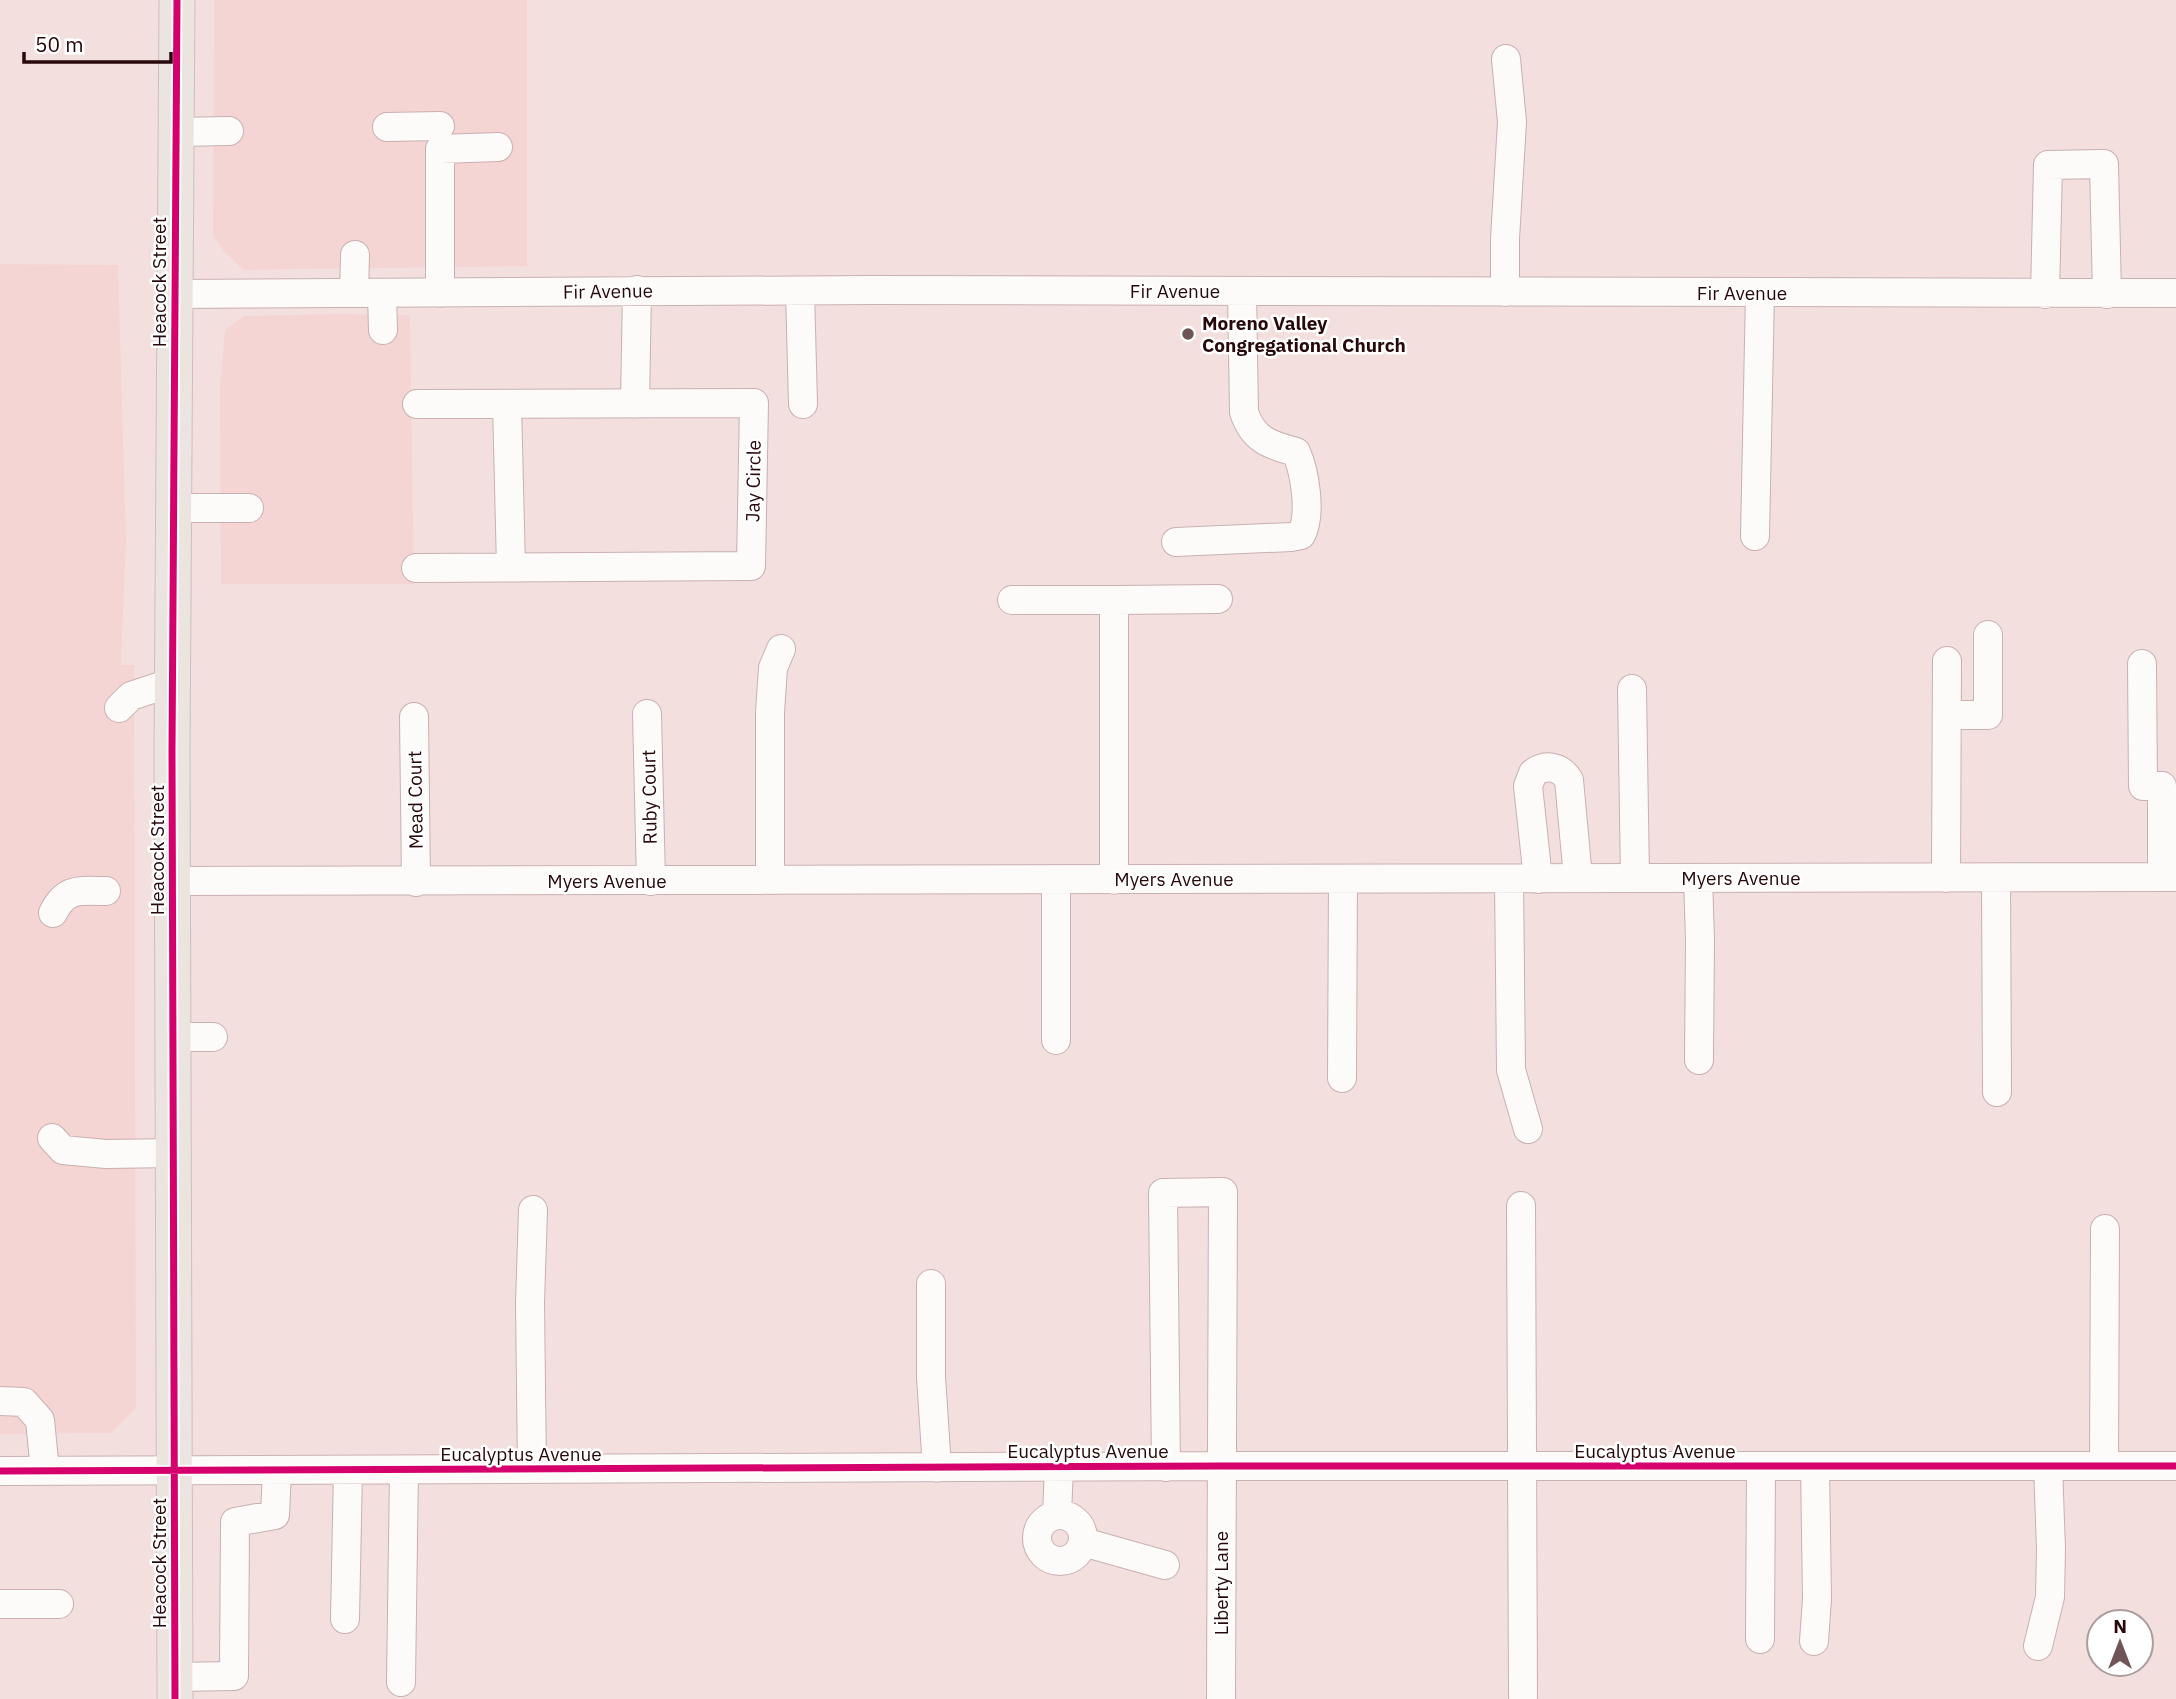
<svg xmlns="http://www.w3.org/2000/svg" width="2176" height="1699" font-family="'IBM Plex Sans',sans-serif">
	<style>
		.built { fill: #f5d5d4 }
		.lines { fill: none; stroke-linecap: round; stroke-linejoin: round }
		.minor-casing { stroke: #cab0b0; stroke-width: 30 }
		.major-casing { stroke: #ccbebe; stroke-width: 37 }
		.minor { stroke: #fdfafa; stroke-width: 28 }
		.major { stroke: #ebe4df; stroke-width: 35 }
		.cycleway-casing { stroke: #fff; stroke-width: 11 }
		.cycleway { stroke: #d6006c; stroke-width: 7 }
		.poi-dot { fill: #6f5455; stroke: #fff; stroke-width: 2.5 }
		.labels { text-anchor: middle; stroke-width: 5; stroke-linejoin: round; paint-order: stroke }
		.street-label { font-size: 19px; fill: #28090b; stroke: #fff }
		.poi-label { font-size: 19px; font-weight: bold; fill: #28090b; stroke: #fff; text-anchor: start }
	</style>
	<rect width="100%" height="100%" fill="#f4dfdf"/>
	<path class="built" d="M 214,0 L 527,0 L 527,266 L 243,270 L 223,250 L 213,235 Z
		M 0,264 L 118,265 L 126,540 L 121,665 L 134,665 L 136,1408 L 111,1433 L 0,1434 Z
		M 338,314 L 410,315 L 414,584 L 221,584 L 220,389 L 225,330 L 244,316 Z"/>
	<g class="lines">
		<defs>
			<path id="minor" d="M 387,127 L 440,126
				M 176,132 L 229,131
				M 800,291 L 803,404
				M 1505,292 L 1505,239 L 1512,122 L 1506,59
				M 354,293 L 355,255
				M 382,293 L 383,330
				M 440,293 L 440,149 L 498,147
				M 175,294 L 872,290 L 2176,293
				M 2045,294 L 2048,165 L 2104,164 L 2107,294
				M 507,404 L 511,567
				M 635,404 L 637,290
				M 174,508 L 249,508
				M 1755,536 L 1760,293
				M 1176,542 L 1291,537 L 1301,535 C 1312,515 1305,472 1296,452 C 1270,445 1253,440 1244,412 L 1242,291
				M 416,568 L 751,566 L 754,403 L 417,404
				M 1012,600 L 1114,600 L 1114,880
				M 1114,600 L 1218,599
				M 2142,664 L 2143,786 L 2162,786 L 2162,877
				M 1632,689 L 1635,878
				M 119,708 L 131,696 L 173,682
				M 647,714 L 651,881
				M 1947,715 L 1988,715 L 1988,635
				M 414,717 L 416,882
				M 1698,878 L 1700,940 L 1699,1060
				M 1946,878 L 1947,661
				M 1996,878 L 1997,1092
				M 1509,879 L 1511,1070 L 1528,1129
				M 1538,879 L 1528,786 L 1533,773 C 1546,763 1561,767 1569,780 L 1578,878
				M 770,880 L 770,712 L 773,668 L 781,649
				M 172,881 L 2176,877
				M 53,913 C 66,887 79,891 106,891
				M 173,1037 L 213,1037
				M 1056,1040 L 1056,880
				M 1342,1078 L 1343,879
				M 52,1138 L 63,1150 L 106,1154 L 174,1153
				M 1521,1206 L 1523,1696
				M 931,1284 L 931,1377 L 937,1468
				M 0,1401 L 24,1402 L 40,1420 L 45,1471
				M 2104,1466 L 2105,1229
				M 1166,1467 L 1163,1193 L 1223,1192 L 1221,1699
				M 532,1469 L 530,1303 L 533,1210
				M 0,1471 L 1221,1466 L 2176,1466
				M1037 1538a23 23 0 1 1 46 0a23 23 0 1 1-46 0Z
				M 1057,1515 L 1059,1467
				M 1083,1542 L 1165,1565
				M 0,1604 L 59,1604
				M 345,1619 L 348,1470
				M 1760,1639 L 1761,1466
				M 1814,1641 L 1817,1599 L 1815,1466
				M 2038,1646 L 2050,1597 L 2051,1549 L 2048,1466
				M 175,1677 L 234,1676 L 235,1522 L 275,1515 L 277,1471
				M 401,1682 L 404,1470"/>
			<path id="major" d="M 175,1699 L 172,751 L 177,0"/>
		</defs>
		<use href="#minor" class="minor-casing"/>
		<use href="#major" class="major-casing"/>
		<use href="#minor" class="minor"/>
		<use href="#major" class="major"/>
		<defs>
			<path id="cycleway" d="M 0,1471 L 1221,1466 L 2176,1466
				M 175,1699 L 172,751 L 177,0"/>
		</defs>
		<use href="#cycleway" class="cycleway-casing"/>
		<use href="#cycleway" class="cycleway"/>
	</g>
	<circle class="poi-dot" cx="1188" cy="334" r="7"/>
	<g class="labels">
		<g class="street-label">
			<text transform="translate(159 282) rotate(-90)" y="7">Heacock Street</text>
			<text transform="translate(608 291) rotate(-1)" y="7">Fir Avenue</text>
			<text x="1175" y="298">Fir Avenue</text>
			<text x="1742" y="300">Fir Avenue</text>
			<text transform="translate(753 481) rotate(-89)" y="7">Jay Circle</text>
			<text transform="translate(649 797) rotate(-91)" y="7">Ruby Court</text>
			<text transform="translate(415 800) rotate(-91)" y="7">Mead Court</text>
			<text transform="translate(157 850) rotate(-90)" y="7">Heacock Street</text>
			<text x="1741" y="885">Myers Avenue</text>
			<text x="1174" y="886">Myers Avenue</text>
			<text x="607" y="888">Myers Avenue</text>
			<text x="1088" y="1458">Eucalyptus Avenue</text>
			<text x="1655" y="1458">Eucalyptus Avenue</text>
			<text x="521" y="1461">Eucalyptus Avenue</text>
			<text transform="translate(159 1563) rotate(-90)" y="7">Heacock Street</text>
			<text transform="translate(1221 1583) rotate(-90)" y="7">Liberty Lane</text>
		</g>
		<g class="poi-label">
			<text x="1202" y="330">Moreno Valley<tspan x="1202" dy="22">Congregational Church</tspan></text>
		</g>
	</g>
	<g transform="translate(2120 1643)"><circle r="33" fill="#ffffff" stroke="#a99d9d" stroke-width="2"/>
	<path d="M0-5L12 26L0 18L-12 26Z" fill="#6f5455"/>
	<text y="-10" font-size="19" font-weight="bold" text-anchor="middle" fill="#28090b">N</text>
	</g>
	<path d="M24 52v10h147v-10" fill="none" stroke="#28090b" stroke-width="3.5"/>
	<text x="35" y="52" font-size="21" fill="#28090b" stroke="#ffffff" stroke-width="5" paint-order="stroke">50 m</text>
</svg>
